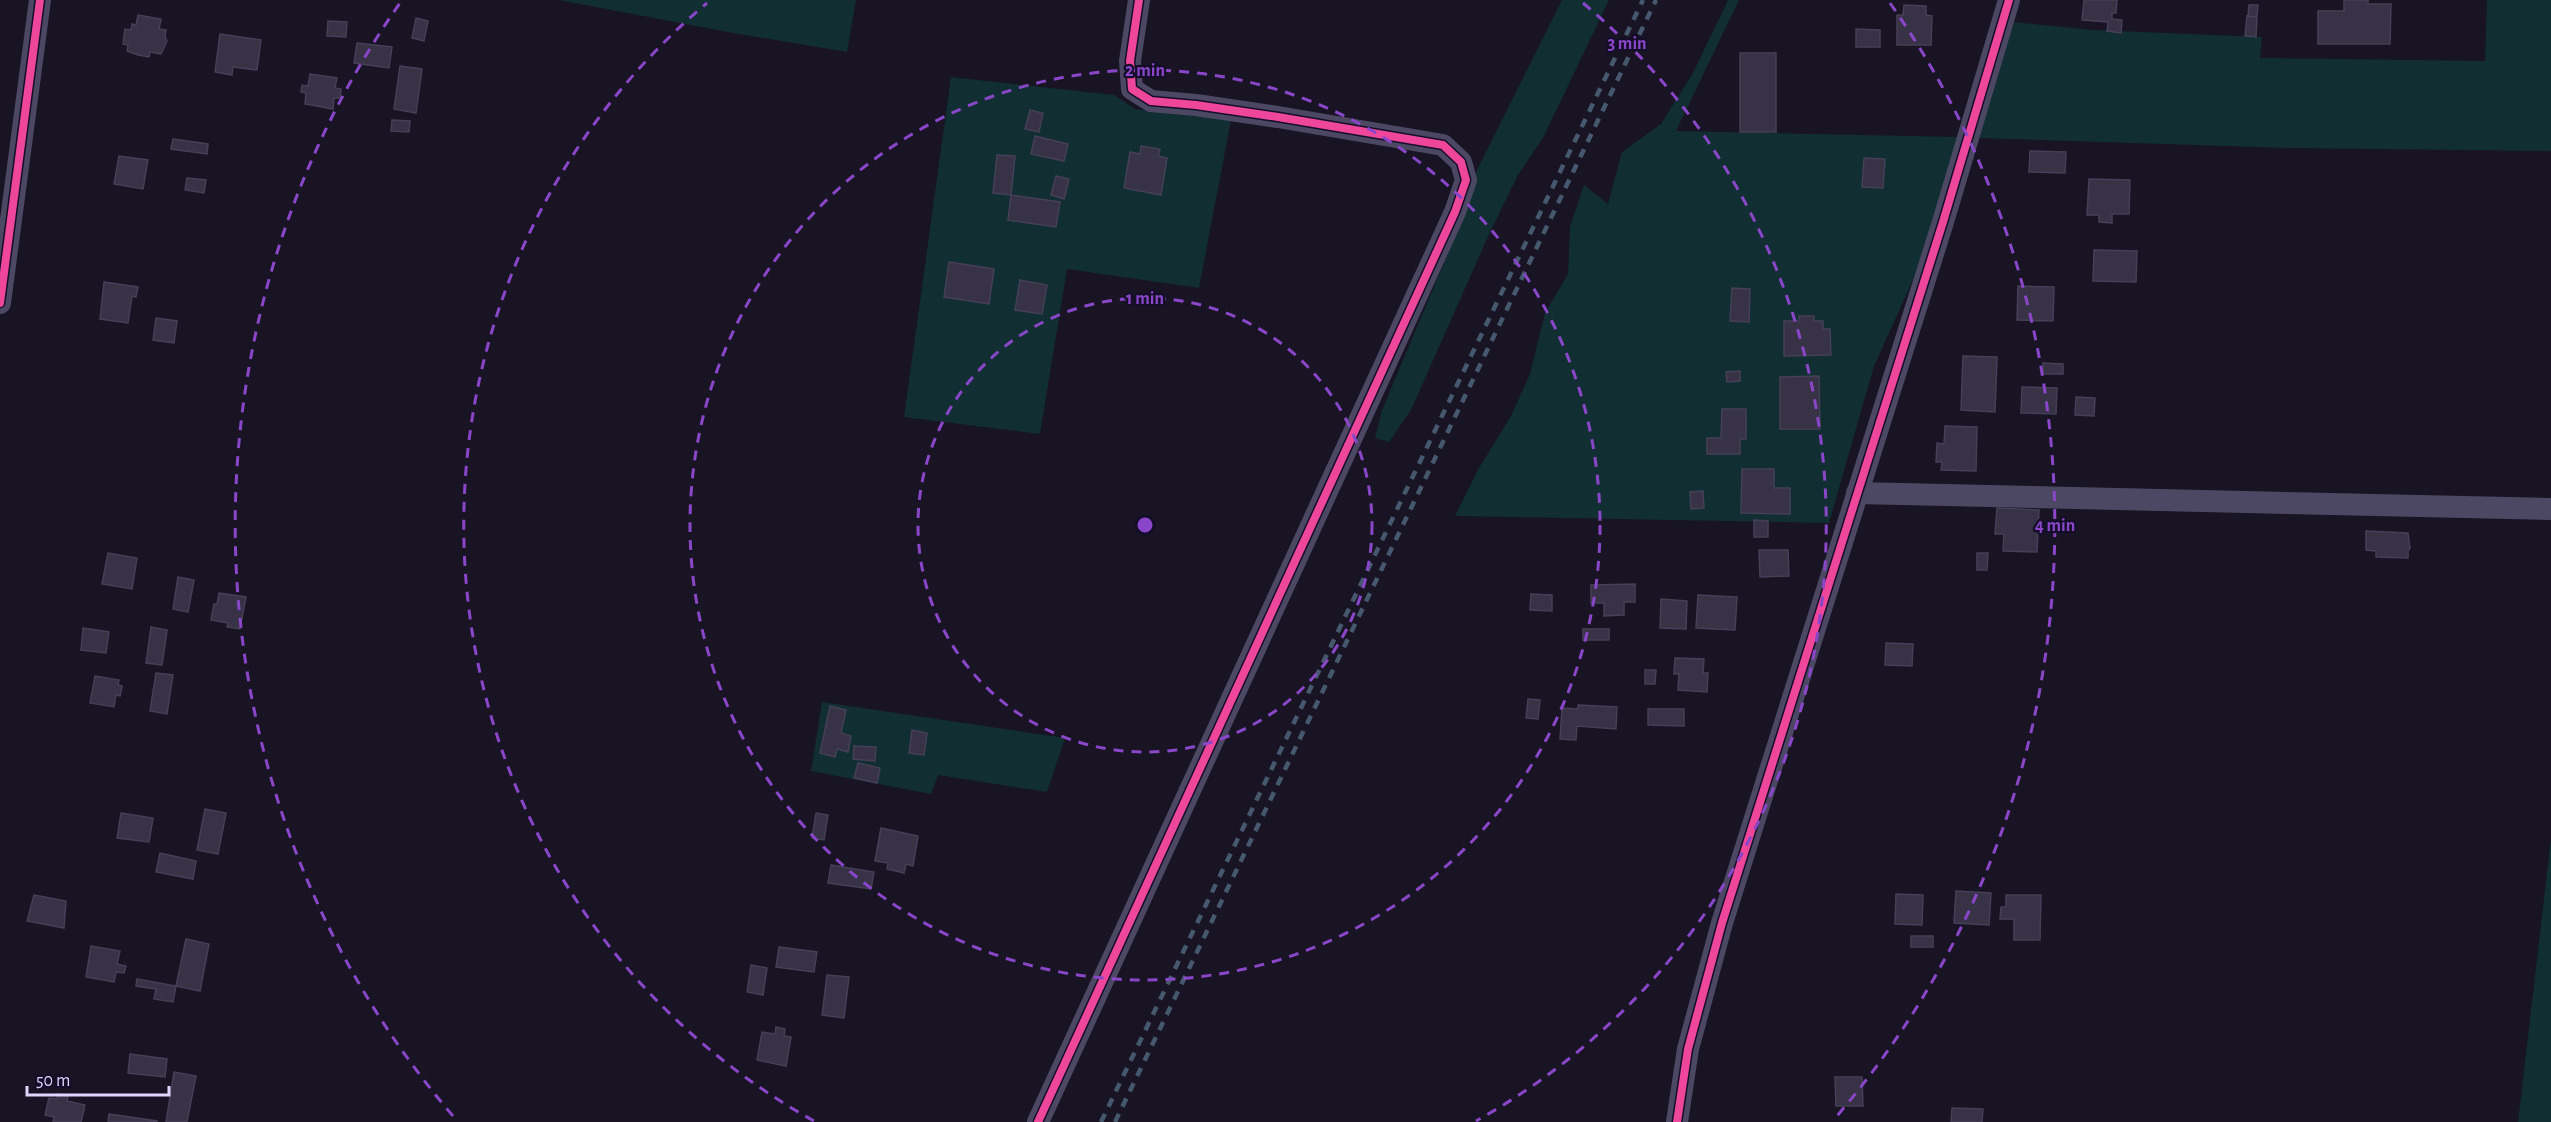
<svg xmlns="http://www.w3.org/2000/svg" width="2551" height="1122" font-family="'Alegreya Sans',sans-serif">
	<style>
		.green { fill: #112e32 }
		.building { fill: #373245; stroke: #453f57; stroke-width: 1.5 }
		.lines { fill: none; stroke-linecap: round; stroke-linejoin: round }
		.minor { stroke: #4c4864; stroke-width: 22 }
		.rail { stroke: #46586e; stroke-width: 4.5; stroke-dasharray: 9 8; stroke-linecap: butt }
		.cycleway-casing { stroke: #150e29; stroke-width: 11 }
		.cycleway { stroke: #ed469a; stroke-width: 8 }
		.ring { fill: none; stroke: #8a46c9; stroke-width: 3; stroke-dasharray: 10 8 }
		.centre { fill: #8a46c9; stroke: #150e29; stroke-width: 3 }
		.ring-label { font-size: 18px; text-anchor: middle; font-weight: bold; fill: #8a46c9; stroke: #150e29; stroke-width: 4.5; stroke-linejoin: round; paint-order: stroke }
	</style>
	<rect width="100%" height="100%" fill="#181423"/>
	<path class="green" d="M 559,0 L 856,0 L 847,52 L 733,33 Z
		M 1562,0 L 1609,0 L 1543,138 L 1518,175 L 1490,232 L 1411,410 L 1389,442 L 1375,438 L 1382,410 L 1444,263 L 1477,170 Z
		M 1728,0 L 1739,0 L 1676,131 L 1958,137 L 1925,253 L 1874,366 L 1829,523 L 1455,516 L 1479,468 L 1511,416 L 1530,374 L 1545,313 L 1568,274 L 1570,227 L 1584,185 L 1608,204 L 1622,152 L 1661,124 L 1693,73 Z
		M 2487,0 L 2551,0 L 2551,151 L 2289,148 L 1979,138 L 2013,22 L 2093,30 L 2262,37 L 2260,58 L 2485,61 Z
		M 951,77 L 1114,95 L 1135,109 L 1231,120 L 1199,288 L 1067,269 L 1040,434 L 904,417 Z
		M 822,702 L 1065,738 L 1047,792 L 938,775 L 931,794 L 811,771 Z
		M 2551,839 L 2551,1122 L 2518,1122 Z"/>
	<path class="building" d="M 2084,0 L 2117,0 L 2116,13 L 2112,13 L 2112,19 L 2122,20 L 2121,33 L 2107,31 L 2108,22 L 2082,20 Z
		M 2344,0 L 2368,0 L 2368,4 L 2391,4 L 2390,44 L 2318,44 L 2318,11 L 2344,11 Z
		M 1904,5 L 1926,6 L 1926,15 L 1932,16 L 1931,45 L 1897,45 L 1897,15 L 1903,15 Z
		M 2249,5 L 2258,5 L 2257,17 L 2248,16 Z
		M 138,15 L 161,19 L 159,29 L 166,30 L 165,37 L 167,41 L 161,54 L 150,52 L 149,57 L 138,55 L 127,51 L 128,45 L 123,44 L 125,29 L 131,30 L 132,24 L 136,25 Z
		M 2247,16 L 2257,17 L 2256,37 L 2245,36 Z
		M 416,18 L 428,21 L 424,41 L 412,38 Z
		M 328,21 L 347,22 L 346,37 L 327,36 Z
		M 1856,29 L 1880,30 L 1880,47 L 1856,47 Z
		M 220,34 L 261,40 L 257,70 L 233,67 L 232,75 L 215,72 Z
		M 357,43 L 392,47 L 389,68 L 354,63 Z
		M 1740,53 L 1776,53 L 1776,132 L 1740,132 Z
		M 400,66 L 422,69 L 416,113 L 394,109 Z
		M 310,74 L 337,78 L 335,88 L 341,89 L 340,98 L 334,98 L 333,109 L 305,104 L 306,93 L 301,92 L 302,85 L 308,86 Z
		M 1030,110 L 1043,113 L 1039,132 L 1025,129 Z
		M 392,120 L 410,121 L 409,132 L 391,131 Z
		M 1035,136 L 1068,144 L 1064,161 L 1031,154 Z
		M 173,139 L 208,144 L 207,154 L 171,149 Z
		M 1141,146 L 1160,149 L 1158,156 L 1167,158 L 1161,195 L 1124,188 L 1130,152 L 1140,154 Z
		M 2030,151 L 2066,152 L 2065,173 L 2029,172 Z
		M 997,155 L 1015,156 L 1011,195 L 993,193 Z
		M 119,156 L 148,160 L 143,189 L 114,184 Z
		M 1864,158 L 1885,159 L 1883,188 L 1862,187 Z
		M 1056,176 L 1069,179 L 1064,199 L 1051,195 Z
		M 187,178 L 206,180 L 204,193 L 185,190 Z
		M 2089,179 L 2130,180 L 2129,214 L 2112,214 L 2112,223 L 2099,222 L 2099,215 L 2087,215 Z
		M 1011,195 L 1060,202 L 1056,227 L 1008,220 Z
		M 2094,250 L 2137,251 L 2136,282 L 2093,281 Z
		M 949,262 L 994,269 L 989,304 L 944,297 Z
		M 1020,280 L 1047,285 L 1042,314 L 1015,310 Z
		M 104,282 L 138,287 L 136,297 L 132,296 L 128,323 L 100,319 Z
		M 2018,286 L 2054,287 L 2053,321 L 2017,320 Z
		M 1732,288 L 1750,289 L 1749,322 L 1730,321 Z
		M 1799,316 L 1814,316 L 1814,321 L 1823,321 L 1823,329 L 1830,329 L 1831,355 L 1784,356 L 1784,321 L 1799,321 Z
		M 156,318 L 177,321 L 174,343 L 153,340 Z
		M 1963,356 L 1997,357 L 1995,412 L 1961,410 Z
		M 2043,363 L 2063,364 L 2063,374 L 2043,374 Z
		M 1740,371 L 1740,381 L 1727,382 L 1726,372 Z
		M 1819,376 L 1820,429 L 1780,429 L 1780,377 Z
		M 2022,387 L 2057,388 L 2056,414 L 2021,413 Z
		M 2076,397 L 2095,398 L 2094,416 L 2075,415 Z
		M 1722,409 L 1746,409 L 1746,439 L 1740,439 L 1740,454 L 1707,454 L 1707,438 L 1721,438 Z
		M 1945,426 L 1977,427 L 1976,471 L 1941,470 L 1942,462 L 1936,462 L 1937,443 L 1944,444 Z
		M 1742,469 L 1774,469 L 1774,488 L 1790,488 L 1790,514 L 1741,513 Z
		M 1703,491 L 1704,508 L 1691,509 L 1690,492 Z
		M 1997,508 L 2039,510 L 2037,552 L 2003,551 L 2004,534 L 1995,534 Z
		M 1754,520 L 1768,521 L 1768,537 L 1754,537 Z
		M 2366,531 L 2408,533 L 2410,548 L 2408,551 L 2408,558 L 2376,557 L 2376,551 L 2366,550 Z
		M 1759,550 L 1788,550 L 1789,576 L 1760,577 Z
		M 108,553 L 137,558 L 132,589 L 102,584 Z
		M 1977,553 L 1988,553 L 1987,570 L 1977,570 Z
		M 178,577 L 194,580 L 188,612 L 173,609 Z
		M 1635,584 L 1635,602 L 1624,602 L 1624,615 L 1604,616 L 1604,603 L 1591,603 L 1591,585 Z
		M 219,593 L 246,597 L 240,629 L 227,627 L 228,623 L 211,620 L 214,604 L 217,604 Z
		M 1531,594 L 1552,595 L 1552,611 L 1530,610 Z
		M 1698,595 L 1737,597 L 1735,630 L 1696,628 Z
		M 1661,599 L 1687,601 L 1686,629 L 1660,628 Z
		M 151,627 L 167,630 L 162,665 L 146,663 Z
		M 83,628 L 109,632 L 106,653 L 81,650 Z
		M 1583,629 L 1609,629 L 1609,640 L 1583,640 Z
		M 1886,643 L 1913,644 L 1912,666 L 1885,665 Z
		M 1675,658 L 1704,659 L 1703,673 L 1708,673 L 1707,692 L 1678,690 L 1679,674 L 1674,674 Z
		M 1645,670 L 1656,670 L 1655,684 L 1645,684 Z
		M 156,673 L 173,675 L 167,714 L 150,711 Z
		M 95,676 L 119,680 L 118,685 L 122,686 L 120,696 L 116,695 L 114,707 L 90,703 Z
		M 1528,699 L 1540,700 L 1538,719 L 1526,718 Z
		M 1578,705 L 1617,707 L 1616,729 L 1577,726 L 1576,740 L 1560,739 L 1562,708 L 1578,709 Z
		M 830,706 L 846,710 L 841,733 L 851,736 L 848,752 L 837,749 L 835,757 L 820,753 Z
		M 1648,709 L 1684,709 L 1684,726 L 1648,725 Z
		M 912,730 L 927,733 L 924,755 L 909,753 Z
		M 854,746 L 876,747 L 875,761 L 853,759 Z
		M 858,763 L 880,768 L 877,783 L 854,778 Z
		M 205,809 L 226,813 L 218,854 L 197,850 Z
		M 121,813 L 153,818 L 149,842 L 117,838 Z
		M 816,813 L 828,815 L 824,840 L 812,838 Z
		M 881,828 L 918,836 L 913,866 L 906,864 L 904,873 L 887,869 L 888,863 L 875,861 Z
		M 160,853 L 196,861 L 193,879 L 156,872 Z
		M 831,865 L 874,872 L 871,889 L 828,883 Z
		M 1956,891 L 1991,893 L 1989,925 L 1954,923 Z
		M 1896,894 L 1923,895 L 1922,925 L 1895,924 Z
		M 34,895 L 66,901 L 64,928 L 27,921 Z
		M 2006,895 L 2041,895 L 2040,940 L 2014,940 L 2014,919 L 2000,919 L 2001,907 L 2006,907 Z
		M 1911,936 L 1933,936 L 1933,947 L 1911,947 Z
		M 186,939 L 209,944 L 200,991 L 176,986 Z
		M 91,946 L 120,951 L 117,964 L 126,966 L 124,973 L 116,972 L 114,982 L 86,977 Z
		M 779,947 L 817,952 L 814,972 L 776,967 Z
		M 751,965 L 767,968 L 763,995 L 747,992 Z
		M 827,975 L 849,977 L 844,1018 L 822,1015 Z
		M 137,979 L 176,986 L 173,1002 L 154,999 L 156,989 L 136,986 Z
		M 776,1027 L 785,1029 L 784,1036 L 791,1037 L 786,1066 L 757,1060 L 762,1032 L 775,1034 Z
		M 130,1054 L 167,1059 L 165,1077 L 128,1073 Z
		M 174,1072 L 196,1076 L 187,1122 L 166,1122 Z
		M 1835,1077 L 1862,1077 L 1863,1106 L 1836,1106 Z
		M 58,1094 L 68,1096 L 67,1101 L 85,1105 L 81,1122 L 53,1122 L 54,1117 L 45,1115 L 49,1098 L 57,1099 Z
		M 1952,1108 L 1983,1109 L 1982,1122 L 1951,1122 Z
		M 109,1114 L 157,1121 L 157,1122 L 108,1122 Z"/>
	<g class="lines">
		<path class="minor" d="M 0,303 L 40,0
			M 1857,493 L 2551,509
			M 1038,1122 L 1455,212 L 1466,180 L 1461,162 L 1443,145 L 1278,117 L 1196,105 L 1151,101 L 1132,89 L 1130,61 L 1139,0
			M 1677,1122 L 1688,1049 L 1722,923 L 1943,222 L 2009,0"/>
		<path class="rail" d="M 1101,1122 L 1643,0
			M 1115,1122 L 1656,0"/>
		<defs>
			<path id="cycleway" d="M 0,303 L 40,0
				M 1038,1122 L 1455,212 L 1466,180 L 1461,162 L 1443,145 L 1278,117 L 1196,105 L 1151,101 L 1132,89 L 1130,61 L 1139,0
				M 1677,1122 L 1688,1049 L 1722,923 L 1943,222 L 2009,0"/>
		</defs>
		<use href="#cycleway" class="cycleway-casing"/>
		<use href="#cycleway" class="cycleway"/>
	</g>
	<g class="ring">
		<circle cx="1145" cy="525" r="227"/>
		<circle cx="1145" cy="525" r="455"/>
		<path d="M814 1121A682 682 0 0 1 707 3M1583 3A682 682 0 0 1 1476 1121"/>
		<path d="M453 1116A910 910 0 0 1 400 3M1890 3A910 910 0 0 1 1837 1116"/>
	</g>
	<circle cx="1145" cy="525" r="9" class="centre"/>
	<g class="ring-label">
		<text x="1627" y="49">3 min</text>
		<text x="1145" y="76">2 min</text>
		<text x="1145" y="304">1 min</text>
		<text x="2055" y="531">4 min</text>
	</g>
	<path d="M27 1086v9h142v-9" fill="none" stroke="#ded6ff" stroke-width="3"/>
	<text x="36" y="1086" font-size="18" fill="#ded6ff" stroke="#150e29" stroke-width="4.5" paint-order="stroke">50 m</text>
</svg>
